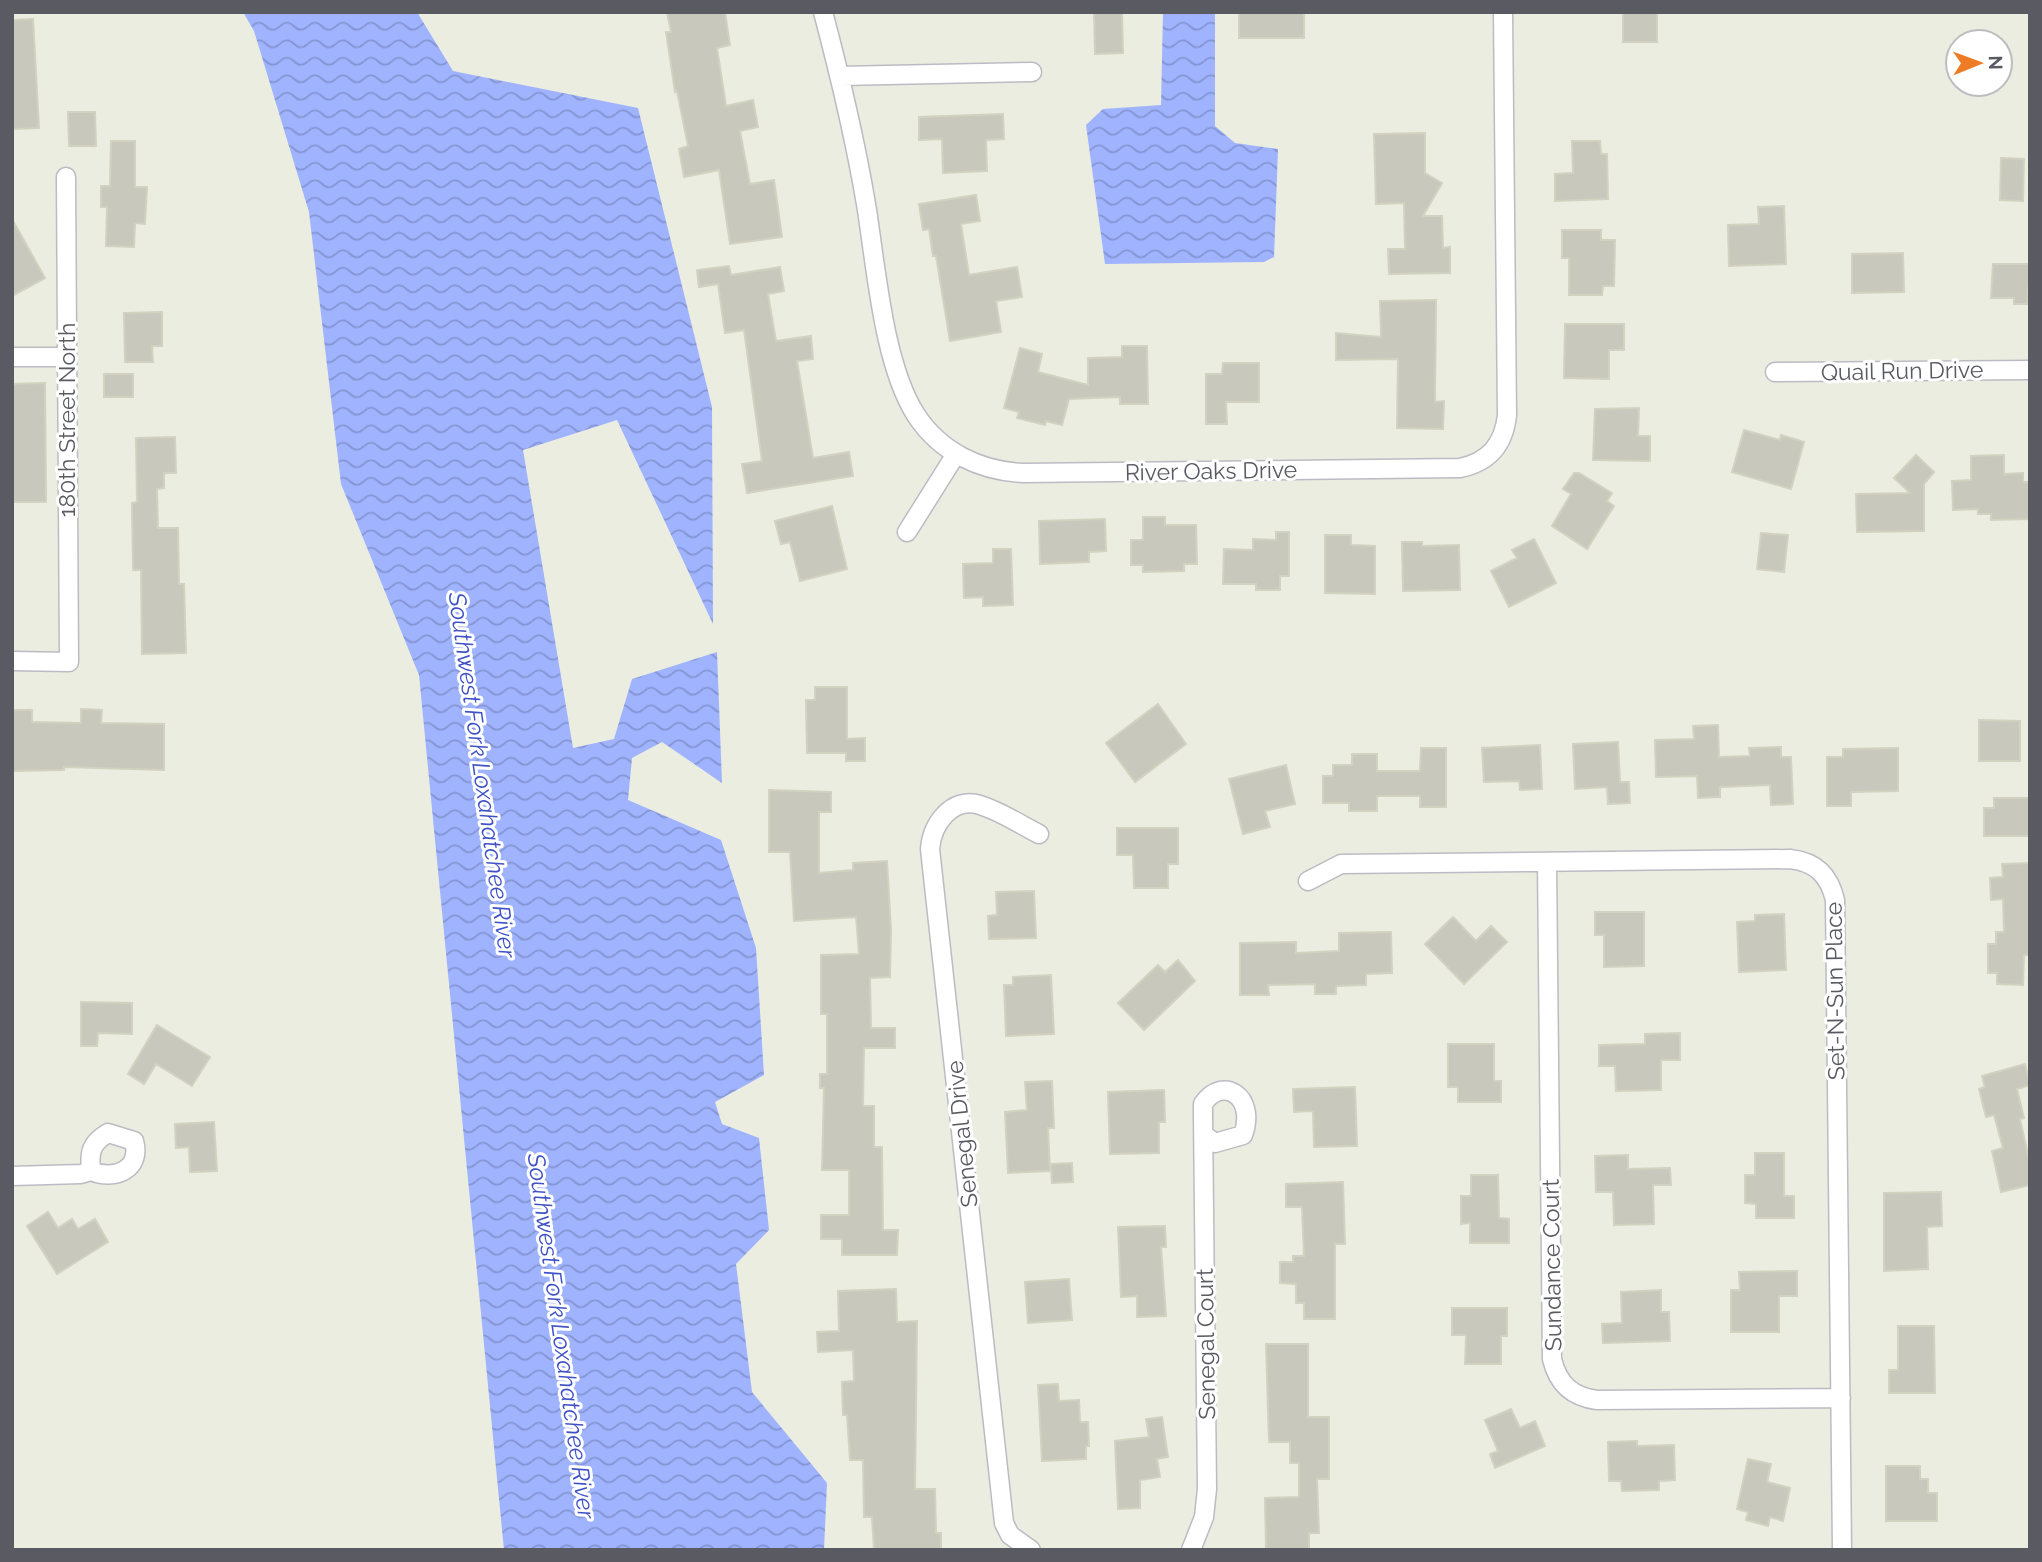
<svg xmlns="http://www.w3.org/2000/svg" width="2042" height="1562" font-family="Raleway,sans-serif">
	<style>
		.water { fill: url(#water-waves) }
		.building { fill: #c8c8bd; stroke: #d1d2bf; stroke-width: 2 }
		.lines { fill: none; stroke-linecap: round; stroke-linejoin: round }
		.street-casing { stroke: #bbbcc3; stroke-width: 21 }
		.street { stroke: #fff; stroke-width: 18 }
		.labels { text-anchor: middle; stroke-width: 6; stroke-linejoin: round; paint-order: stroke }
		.street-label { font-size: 23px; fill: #595a62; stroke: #fff }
		.water-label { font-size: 24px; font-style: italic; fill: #3e51c6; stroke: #fff }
	</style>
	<defs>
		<pattern id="water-waves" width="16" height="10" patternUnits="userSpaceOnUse" patternTransform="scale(1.75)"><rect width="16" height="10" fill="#9fb3ff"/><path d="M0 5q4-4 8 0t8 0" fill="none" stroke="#8595d2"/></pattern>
	</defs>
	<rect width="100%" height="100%" fill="#ebede1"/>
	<path class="water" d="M 243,12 L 417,12 L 453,71 L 638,108 L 712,407 L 713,624 L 617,420 L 523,450 L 573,748 L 614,739 L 632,679 L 717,652 L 722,783 L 662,742 L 632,758 L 628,800 L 721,840 L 756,948 L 764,1075 L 715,1102 L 722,1124 L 759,1138 L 769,1230 L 736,1264 L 752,1392 L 827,1483 L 824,1550 L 504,1550 L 419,675 L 341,484 L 309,212 L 254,31 Z
		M 1163,12 L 1215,12 L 1215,126 L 1235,143 L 1278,149 L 1274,257 L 1264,262 L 1105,264 L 1086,125 L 1103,109 L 1161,105 Z"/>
	<path class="building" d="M 667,12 L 725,12 L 730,45 L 717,48 L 726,106 L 753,100 L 758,127 L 740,131 L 750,184 L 774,180 L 782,237 L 730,244 L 719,170 L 684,177 L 679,149 L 688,146 L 677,91 L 675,92 L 666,32 L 671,32 Z
		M 1094,12 L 1122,12 L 1123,53 L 1095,54 Z
		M 1239,12 L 1304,12 L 1304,38 L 1239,38 Z
		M 1623,12 L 1657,12 L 1657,42 L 1623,42 Z
		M 33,19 L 39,128 L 12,129 L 12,20 Z
		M 68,112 L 95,112 L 96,146 L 69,146 Z
		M 1003,114 L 1004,139 L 986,140 L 987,171 L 943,173 L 942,139 L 919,140 L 919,117 Z
		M 1425,133 L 1425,173 L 1442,183 L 1423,216 L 1442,216 L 1443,248 L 1450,247 L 1450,273 L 1389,274 L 1388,249 L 1405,249 L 1404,203 L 1376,204 L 1374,134 Z
		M 111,141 L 135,141 L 135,187 L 147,187 L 145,224 L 135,223 L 134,247 L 106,246 L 107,207 L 101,207 L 101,186 L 110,186 Z
		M 1572,141 L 1600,141 L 1601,154 L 1607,154 L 1608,199 L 1555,201 L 1555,174 L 1573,173 Z
		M 2001,158 L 2024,159 L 2023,201 L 2000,200 Z
		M 976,195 L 980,221 L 961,224 L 969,275 L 1017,267 L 1022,297 L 996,301 L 1001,332 L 950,341 L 936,256 L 933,256 L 929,229 L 923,230 L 919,204 Z
		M 1784,206 L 1786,264 L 1729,266 L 1728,225 L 1759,224 L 1758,207 Z
		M 12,219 L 45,278 L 12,296 Z
		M 1562,230 L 1601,230 L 1601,240 L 1615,240 L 1614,286 L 1603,286 L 1602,295 L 1569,295 L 1569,258 L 1562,258 Z
		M 1903,253 L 1904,292 L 1852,293 L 1852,254 Z
		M 1993,264 L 2030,264 L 2027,304 L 2014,304 L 2014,298 L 1991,298 Z
		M 729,266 L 731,275 L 780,267 L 784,291 L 768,294 L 776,341 L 811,336 L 813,359 L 797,361 L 813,458 L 849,452 L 853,476 L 747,493 L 742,464 L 762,461 L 744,330 L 725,333 L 718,284 L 699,287 L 697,270 Z
		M 1436,300 L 1435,402 L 1444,401 L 1443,429 L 1397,428 L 1398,359 L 1336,360 L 1336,333 L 1381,337 L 1380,301 Z
		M 162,312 L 162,346 L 152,346 L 153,362 L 125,362 L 124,313 Z
		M 1565,324 L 1624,324 L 1624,350 L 1609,350 L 1609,379 L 1564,378 Z
		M 1122,346 L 1147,346 L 1148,404 L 1120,404 L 1120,397 L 1069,399 L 1062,425 L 1046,421 L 1045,425 L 1017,418 L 1019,412 L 1004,408 L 1020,348 L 1042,354 L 1038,372 L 1088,385 L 1088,358 L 1122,357 Z
		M 1223,363 L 1259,363 L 1259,402 L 1226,402 L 1227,424 L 1206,424 L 1206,374 L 1222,374 Z
		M 104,374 L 133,374 L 133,397 L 104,397 Z
		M 45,383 L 46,502 L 12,502 L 12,384 Z
		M 1639,408 L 1638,436 L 1650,436 L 1650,461 L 1593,460 L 1595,409 Z
		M 1744,430 L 1780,440 L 1781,435 L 1804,442 L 1791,489 L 1732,472 Z
		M 175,437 L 176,473 L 164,473 L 164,488 L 157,489 L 158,528 L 178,528 L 179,584 L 184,584 L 186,653 L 142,654 L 141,570 L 133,570 L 132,503 L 137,502 L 136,438 Z
		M 1916,455 L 1934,472 L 1924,484 L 1924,531 L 1857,532 L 1856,494 L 1910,493 L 1894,478 Z
		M 2004,455 L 2004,474 L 2023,473 L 2023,482 L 2030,482 L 2030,519 L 1991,520 L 1991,514 L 1978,514 L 1978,509 L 1953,510 L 1952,481 L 1971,480 L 1971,456 Z
		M 1574,473 L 1579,473 L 1612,493 L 1607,501 L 1614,506 L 1587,549 L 1552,526 L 1571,494 L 1563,489 Z
		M 832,506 L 847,569 L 800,581 L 790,542 L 781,544 L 775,521 Z
		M 1143,517 L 1165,517 L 1165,525 L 1196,525 L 1197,564 L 1184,564 L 1184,571 L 1143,572 L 1143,565 L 1131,565 L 1131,540 L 1143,540 Z
		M 1105,519 L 1106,551 L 1089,552 L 1089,562 L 1040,564 L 1039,521 Z
		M 1276,532 L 1289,532 L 1289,576 L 1280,576 L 1280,590 L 1256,590 L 1256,584 L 1223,584 L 1224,549 L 1253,550 L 1253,539 L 1276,540 Z
		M 1761,533 L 1788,535 L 1784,572 L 1757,569 Z
		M 1325,535 L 1351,535 L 1351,545 L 1375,546 L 1375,594 L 1325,593 Z
		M 1534,539 L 1556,583 L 1509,607 L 1491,571 L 1517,558 L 1512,550 Z
		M 1402,542 L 1422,542 L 1422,546 L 1459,545 L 1460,590 L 1403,591 Z
		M 993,549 L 1011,549 L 1013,605 L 983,606 L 983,597 L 964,598 L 963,564 L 993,563 Z
		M 815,687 L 847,687 L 847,739 L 865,738 L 865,761 L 846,761 L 846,753 L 807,753 L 806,700 L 815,700 Z
		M 1158,704 L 1186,744 L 1135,782 L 1106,743 Z
		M 81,709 L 102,710 L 101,723 L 164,724 L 164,770 L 64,767 L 64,770 L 12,771 L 12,710 L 32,710 L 32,722 L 81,723 Z
		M 1979,720 L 2020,721 L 2020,761 L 1979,761 Z
		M 1718,725 L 1719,757 L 1750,756 L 1749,748 L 1781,747 L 1781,757 L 1791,757 L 1793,804 L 1771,805 L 1770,785 L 1720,787 L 1720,797 L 1698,798 L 1697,776 L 1656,777 L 1655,740 L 1694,739 L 1693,726 Z
		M 1618,742 L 1620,782 L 1629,782 L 1630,803 L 1608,804 L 1607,787 L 1575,789 L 1573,744 Z
		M 1540,745 L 1542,789 L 1520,790 L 1519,781 L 1484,782 L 1482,748 Z
		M 1421,748 L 1446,748 L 1446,807 L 1420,807 L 1420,796 L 1377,796 L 1377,811 L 1349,811 L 1349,803 L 1323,803 L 1323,776 L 1333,776 L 1333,765 L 1352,765 L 1352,754 L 1377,754 L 1377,771 L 1420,771 Z
		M 1898,748 L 1898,791 L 1851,792 L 1851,806 L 1827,806 L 1827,757 L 1843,757 L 1843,749 Z
		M 1286,765 L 1295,804 L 1265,811 L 1270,827 L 1243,834 L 1229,779 Z
		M 769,790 L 831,792 L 831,812 L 819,812 L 819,873 L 853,870 L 853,863 L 887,861 L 891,930 L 890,977 L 870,978 L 871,1028 L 895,1028 L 895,1048 L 864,1048 L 863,1106 L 874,1106 L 874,1147 L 882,1147 L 883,1230 L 898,1230 L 897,1255 L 842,1255 L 842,1239 L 821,1239 L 821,1215 L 849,1215 L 849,1170 L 822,1170 L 824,1088 L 820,1088 L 820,1074 L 827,1074 L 827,1014 L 821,1014 L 821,955 L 859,954 L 856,917 L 794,921 L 790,852 L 769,852 Z
		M 1994,798 L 2030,798 L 2030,836 L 1984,836 L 1984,808 L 1994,808 Z
		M 1117,828 L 1178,828 L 1178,864 L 1168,864 L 1168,888 L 1134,888 L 1133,855 L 1117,855 Z
		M 2030,863 L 2030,955 L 2024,955 L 2023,985 L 1997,984 L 1997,973 L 1988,973 L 1988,944 L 1996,944 L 1996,932 L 2004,932 L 2003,899 L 1991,900 L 1990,878 L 2003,877 L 2002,864 Z
		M 1034,891 L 1036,938 L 989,939 L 988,916 L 997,915 L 996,892 Z
		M 1595,912 L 1644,912 L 1644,966 L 1604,967 L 1604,935 L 1595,935 Z
		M 1784,914 L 1786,970 L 1739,972 L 1737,922 L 1755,921 L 1755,915 Z
		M 1453,917 L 1476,941 L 1491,926 L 1507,942 L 1464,984 L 1425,944 Z
		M 1391,932 L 1392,973 L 1366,974 L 1366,985 L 1336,986 L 1336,994 L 1315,994 L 1315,984 L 1268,985 L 1269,995 L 1240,995 L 1240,943 L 1296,942 L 1296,953 L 1339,951 L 1339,933 Z
		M 1178,960 L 1195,981 L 1144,1030 L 1118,1003 L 1158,965 L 1165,972 Z
		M 1051,975 L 1054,1034 L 1006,1036 L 1004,985 L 1013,985 L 1013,977 Z
		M 81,1002 L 132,1003 L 132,1034 L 98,1033 L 97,1046 L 81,1046 Z
		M 157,1025 L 210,1057 L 192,1086 L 156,1064 L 144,1084 L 128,1074 Z
		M 1680,1033 L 1680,1060 L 1661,1060 L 1661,1090 L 1616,1091 L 1615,1066 L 1599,1066 L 1599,1045 L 1645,1044 L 1645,1034 Z
		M 1448,1044 L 1494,1044 L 1494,1081 L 1501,1081 L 1501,1102 L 1458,1102 L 1458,1087 L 1448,1087 Z
		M 2025,1064 L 2030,1085 L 2017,1089 L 2024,1118 L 2020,1119 L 2030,1164 L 2030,1185 L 2001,1192 L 1992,1151 L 2003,1148 L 1994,1115 L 1986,1117 L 1979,1089 L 1985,1087 L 1982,1076 Z
		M 1052,1081 L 1054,1128 L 1048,1128 L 1050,1171 L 1008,1173 L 1005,1112 L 1027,1110 L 1025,1082 Z
		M 1355,1087 L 1357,1146 L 1314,1147 L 1313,1111 L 1294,1112 L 1293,1089 Z
		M 1164,1090 L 1165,1122 L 1159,1122 L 1159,1153 L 1110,1154 L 1108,1092 Z
		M 214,1122 L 217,1171 L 190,1172 L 189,1147 L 176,1148 L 175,1124 Z
		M 1755,1153 L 1784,1153 L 1784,1196 L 1794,1196 L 1794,1218 L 1756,1218 L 1756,1204 L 1745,1203 L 1745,1175 L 1755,1175 Z
		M 1628,1155 L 1628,1169 L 1670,1168 L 1671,1185 L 1653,1185 L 1654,1224 L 1614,1225 L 1613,1192 L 1596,1192 L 1595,1156 Z
		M 1072,1163 L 1073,1182 L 1052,1183 L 1051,1164 Z
		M 1471,1175 L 1498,1175 L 1499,1218 L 1509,1219 L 1509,1243 L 1470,1243 L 1470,1223 L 1461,1224 L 1461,1196 L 1471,1196 Z
		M 1343,1182 L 1345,1244 L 1335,1244 L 1335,1319 L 1304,1319 L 1304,1303 L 1296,1303 L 1296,1284 L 1280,1283 L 1280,1262 L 1293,1262 L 1293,1256 L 1304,1256 L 1302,1207 L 1286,1207 L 1286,1184 Z
		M 1941,1192 L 1942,1226 L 1927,1227 L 1928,1269 L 1884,1271 L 1884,1193 Z
		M 48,1212 L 58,1228 L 72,1219 L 78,1229 L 95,1219 L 108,1242 L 57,1274 L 27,1226 Z
		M 1165,1226 L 1166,1247 L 1161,1247 L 1166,1316 L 1137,1317 L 1137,1296 L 1121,1297 L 1118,1227 Z
		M 1797,1271 L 1797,1296 L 1779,1296 L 1779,1332 L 1731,1332 L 1731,1290 L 1740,1290 L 1739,1272 Z
		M 1069,1279 L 1072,1320 L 1028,1323 L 1025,1282 Z
		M 896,1289 L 897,1322 L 917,1321 L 915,1489 L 935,1489 L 936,1533 L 941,1533 L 941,1550 L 874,1550 L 872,1517 L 864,1517 L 863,1460 L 850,1460 L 847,1415 L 843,1415 L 842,1382 L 854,1381 L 853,1350 L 818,1352 L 817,1332 L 839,1331 L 838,1291 Z
		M 1661,1290 L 1661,1312 L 1669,1312 L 1670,1341 L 1603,1343 L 1602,1324 L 1622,1323 L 1621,1292 Z
		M 1452,1308 L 1507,1308 L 1507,1336 L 1501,1336 L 1501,1364 L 1465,1364 L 1466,1335 L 1452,1335 Z
		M 1898,1326 L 1934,1326 L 1935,1393 L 1889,1393 L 1889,1370 L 1898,1370 Z
		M 1266,1344 L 1308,1344 L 1308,1417 L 1329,1417 L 1329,1479 L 1317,1479 L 1319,1533 L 1309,1533 L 1309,1549 L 1266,1550 L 1265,1498 L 1299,1497 L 1299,1463 L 1290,1463 L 1290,1442 L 1269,1442 Z
		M 1058,1384 L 1059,1401 L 1079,1400 L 1080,1422 L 1088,1422 L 1089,1446 L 1086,1446 L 1086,1459 L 1042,1461 L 1038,1385 Z
		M 1511,1409 L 1520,1428 L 1535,1421 L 1545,1446 L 1495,1468 L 1490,1454 L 1498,1451 L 1485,1420 Z
		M 1162,1417 L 1168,1457 L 1157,1459 L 1160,1477 L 1140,1480 L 1140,1508 L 1118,1509 L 1115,1441 L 1149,1437 L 1146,1419 Z
		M 1637,1441 L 1637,1446 L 1674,1445 L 1675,1480 L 1659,1481 L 1659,1490 L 1622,1491 L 1621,1481 L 1609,1481 L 1608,1442 Z
		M 1748,1459 L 1771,1464 L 1767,1482 L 1790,1488 L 1783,1521 L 1770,1517 L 1768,1526 L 1746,1520 L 1748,1512 L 1737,1509 Z
		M 1886,1466 L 1920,1466 L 1920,1479 L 1928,1479 L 1928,1493 L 1937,1493 L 1937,1521 L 1886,1521 Z"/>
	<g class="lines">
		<defs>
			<path id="street" d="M 823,12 C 840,76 855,139 866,204 C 876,265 883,364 916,415 C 940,452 980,471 1023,473 L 1460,468 C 1489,462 1504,444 1507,415 L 1503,12
				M 840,76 L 1032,72
				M 12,357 L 67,357
				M 1775,372 L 2030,370
				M 907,532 L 956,454
				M 12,661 L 69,662 L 66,177
				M 1547,862 L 1552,1359 C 1558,1384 1572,1397 1597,1400 L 1841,1398
				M 1308,881 L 1341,864 L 1790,859 C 1816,862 1829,875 1835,900 L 1842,1550
				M 108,1133 L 134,1141 C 142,1169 115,1181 91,1171 C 89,1152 91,1143 108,1133 Z
				M 12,1176 L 81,1174 L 91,1171
				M 1031,1550 L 1010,1535 L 1004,1523 L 930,849 C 932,824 952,796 980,805 C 1000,811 1021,825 1039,834
				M 1191,1550 L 1204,1517 L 1207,1489 L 1203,1117 L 1203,1104 C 1222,1075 1257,1096 1243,1135 L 1215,1143 L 1204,1135"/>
		</defs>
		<use href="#street" class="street-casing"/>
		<use href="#street" class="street"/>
	</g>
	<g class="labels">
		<g class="street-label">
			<text transform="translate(1902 371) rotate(-1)" y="8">Quail Run Drive</text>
			<text transform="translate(67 420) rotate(-90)" y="8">180th Street North</text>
			<text transform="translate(1211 471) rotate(-1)" y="8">River Oaks Drive</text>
			<text transform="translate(1835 991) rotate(-91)" y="8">Set-N-Sun Place</text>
			<text transform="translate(962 1134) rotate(-96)" y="8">Senegal Drive</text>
			<text transform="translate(1552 1265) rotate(-91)" y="8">Sundance Court</text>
			<text transform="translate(1206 1344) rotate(-91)" y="8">Senegal Court</text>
		</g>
		<g class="water-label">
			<text transform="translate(482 775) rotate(82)" y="8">Southwest Fork Loxahatchee River</text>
			<text transform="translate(561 1336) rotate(82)" y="8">Southwest Fork Loxahatchee River</text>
		</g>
	</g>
	<rect width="2042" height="1562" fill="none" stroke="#595a62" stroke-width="28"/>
	<g transform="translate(1979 63) rotate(89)"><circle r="33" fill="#ffffff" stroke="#bdbdc0" stroke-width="2"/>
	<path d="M0-5L12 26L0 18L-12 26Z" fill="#ee7b25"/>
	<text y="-10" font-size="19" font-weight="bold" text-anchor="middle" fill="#595a62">N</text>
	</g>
</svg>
